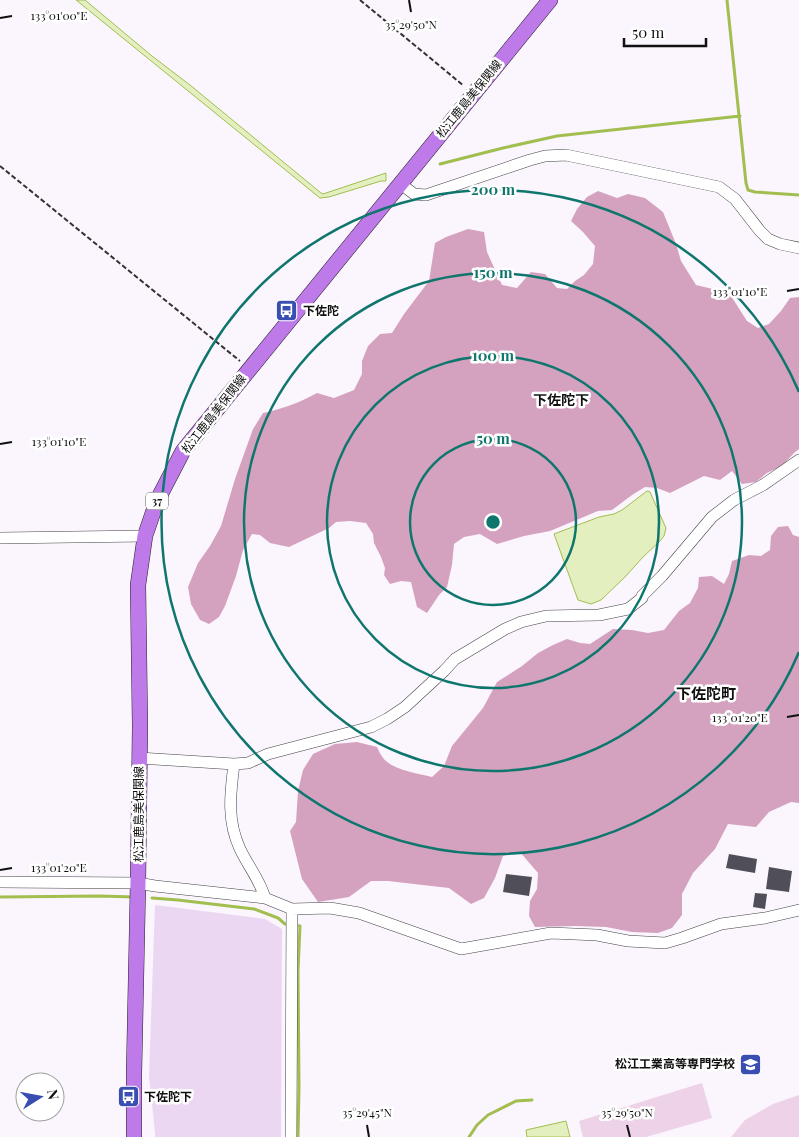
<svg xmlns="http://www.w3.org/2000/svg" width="799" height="1137" font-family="'Playfair Display','Noto Sans JP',serif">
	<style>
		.farmland { fill: #ecd7f2 }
		.forest { fill: #d4a2bf }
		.pitch { fill: #edd2e8 }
		.water { fill: #e4efbf; stroke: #a1be4f }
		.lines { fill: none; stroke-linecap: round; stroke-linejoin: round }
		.stream { stroke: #a1be4f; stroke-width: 3 }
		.building { fill: #504e58 }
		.minor-casing { stroke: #434343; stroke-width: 12 }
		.major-casing { stroke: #212121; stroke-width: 16 }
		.path { stroke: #323232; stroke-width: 2; stroke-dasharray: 5 2.5; stroke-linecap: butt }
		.minor { stroke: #fff; stroke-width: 11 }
		.major { stroke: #be7ae8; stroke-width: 15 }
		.ticks { fill: none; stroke: #101010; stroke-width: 2 }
		.ring { fill: none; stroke: #0f766e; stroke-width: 2.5 }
		.labels { text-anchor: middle; stroke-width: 5; stroke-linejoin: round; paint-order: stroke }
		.shield { fill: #fff; stroke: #585858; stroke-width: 1 }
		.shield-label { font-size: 11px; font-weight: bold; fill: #101010 }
		.street-label { font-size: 12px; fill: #101010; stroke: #fff }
		.poi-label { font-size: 12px; font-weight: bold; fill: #101010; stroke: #fff; text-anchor: start }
		.neighbourhood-label { font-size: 14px; font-weight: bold; fill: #101010; stroke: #fff }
		.quarter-label { font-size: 15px; font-weight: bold; fill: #101010; stroke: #fff }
		.ticks-label { font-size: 12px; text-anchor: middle; fill: #101010; stroke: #fff; stroke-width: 5; stroke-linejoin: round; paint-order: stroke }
		.centre { fill: #0f766e; stroke: #fff; stroke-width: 2.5 }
		.ring-label { font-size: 15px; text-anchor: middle; font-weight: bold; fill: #0f766e; stroke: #fff; stroke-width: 5; stroke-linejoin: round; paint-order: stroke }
	</style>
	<rect width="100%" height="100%" fill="#fbf5fe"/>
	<path class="farmland" d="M 155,905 L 265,919 L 282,929 L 281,1137 L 155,1137 L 155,1133 L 149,1076 Z"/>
	<path class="forest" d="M 598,191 L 617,198 L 628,194 L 645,198 L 663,212 L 676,244 L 681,261 L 696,285 L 713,289 L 731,296 L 747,321 L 758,328 L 769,324 L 781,311 L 790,298 L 799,297 L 799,449 L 794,453 L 782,466 L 767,473 L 756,482 L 742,484 L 732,471 L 720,480 L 704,476 L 670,493 L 657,488 L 645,487 L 632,495 L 612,510 L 598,511 L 550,531 L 524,536 L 497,544 L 480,534 L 464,537 L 454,544 L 452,565 L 447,587 L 439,595 L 427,613 L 417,607 L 411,582 L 401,581 L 390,584 L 384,575 L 385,568 L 381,557 L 374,543 L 373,534 L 366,523 L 350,521 L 336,522 L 329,528 L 289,547 L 270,543 L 260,535 L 252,534 L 243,550 L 236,576 L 225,606 L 219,617 L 209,624 L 200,620 L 191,604 L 188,587 L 198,563 L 210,546 L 221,526 L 235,479 L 253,429 L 263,413 C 282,409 299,403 317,393 L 334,398 L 354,390 L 362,374 L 362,361 L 368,346 L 380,334 L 392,333 L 404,314 L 429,281 L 435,243 L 446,237 L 468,229 L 484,232 L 487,252 L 502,285 L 517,288 L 531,272 L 545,274 L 557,288 L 567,289 L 575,281 L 584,275 L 593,264 L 595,246 L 583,232 L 571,221 L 577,209 L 587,197 Z
		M 788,526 L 793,535 L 799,537 L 799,803 L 791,802 L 769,812 L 756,827 L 728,824 L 715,849 L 693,873 L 682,894 L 682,915 L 672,928 L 658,933 L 632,932 L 606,927 L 575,926 L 535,927 L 529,916 L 530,901 L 537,889 L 538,873 L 520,852 L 503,856 L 495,878 L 484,898 L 471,904 L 449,888 L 388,881 L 371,881 L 349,897 L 318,902 L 302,879 L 290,831 L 296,822 L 298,791 L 303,770 L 313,754 L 335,744 L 357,742 L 377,747 C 379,751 382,758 386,761 C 396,770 419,774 432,777 L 444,766 L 452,746 L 483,708 L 497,682 L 522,666 L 538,653 L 553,645 L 567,639 L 580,643 L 590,644 L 613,629 L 632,630 L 648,633 L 664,630 L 679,611 L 690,603 L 698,588 L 699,577 L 712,576 L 724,584 L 729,574 L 732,561 L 749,555 L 761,556 L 770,550 L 771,536 L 778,527 Z"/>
	<path class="pitch" d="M 702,1083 L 712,1118 L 646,1137 L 583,1137 L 579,1121 Z
		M 799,1095 L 799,1137 L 731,1137 L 745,1120 L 773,1104 Z"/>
	<path class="water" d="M 76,0 L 85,0 L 152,56 L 190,85 L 321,193 L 323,194 L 386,173 L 386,181 L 381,181 L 329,197 L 320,198 Z
		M 647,491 L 650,492 L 666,528 L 664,536 L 660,541 L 643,557 L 625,577 L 601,600 L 591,604 L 578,600 L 554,534 L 599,517 L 614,514 L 622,510 Z
		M 566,1121 L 570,1137 L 527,1137 L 526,1130 Z"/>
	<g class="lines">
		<path class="stream" d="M 727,0 L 746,183 L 748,190 L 755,192 L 799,195
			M 440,164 L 503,148 L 557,136 L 740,116
			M 0,897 L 100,896 L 134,897
			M 152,898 L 178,900 L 254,909 L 278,918 L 285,924 L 300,926 L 298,971 L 299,1087 L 298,1137
			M 469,1137 L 477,1125 L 488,1115 L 516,1101 L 532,1100"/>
	</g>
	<path class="building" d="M 729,854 L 757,859 L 755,873 L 726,868 Z
		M 769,867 L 792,871 L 789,892 L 766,889 Z
		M 506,874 L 532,877 L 529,896 L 503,892 Z
		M 755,893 L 767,894 L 765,909 L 753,907 Z"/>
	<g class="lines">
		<defs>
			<path id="minor" d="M 401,184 L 414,194 L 426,195 L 530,160 L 545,156 L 566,155 L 719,187 L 735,199 L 760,231 L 768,239 L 780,244 L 799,248
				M 0,538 L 145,536
				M 139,758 L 234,764 L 248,763 L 268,754 L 371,727 L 387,719 L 405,707 L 444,671 L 455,659 L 505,629 L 521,622 L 546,616 L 599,615 L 628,609 L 642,598 L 642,596 L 662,576 L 712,517 L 734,500 L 763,485 L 799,460
				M 234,764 C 230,795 227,821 240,849 C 248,866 260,880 265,898
				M 0,882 L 138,883 L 155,886 L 265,898 L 292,909 L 330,908 L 359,913 L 461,949 L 551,933 L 597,935 L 628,941 L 665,943 L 682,938 L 721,924 L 765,918 L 799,910
				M 291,1137 L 292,909"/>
			<path id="major" d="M 134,1137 L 134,1074 L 138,883 L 140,726 L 138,585 L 145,536 L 157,501 L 183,451 L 550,0"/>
		</defs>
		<use href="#minor" class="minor-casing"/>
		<use href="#major" class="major-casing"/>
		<path class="path" d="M 360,0 L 464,86
			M 0,166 L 240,361"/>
		<use href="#minor" class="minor"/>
		<use href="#major" class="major"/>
	</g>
	<path class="ticks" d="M 409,0 L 411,12M 0,18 L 12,16M 787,291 L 799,289M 0,444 L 12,442M 787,717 L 799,715M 0,870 L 12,868M 367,1125 L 369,1137M 627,1125 L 630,1137"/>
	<g class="ring">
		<circle cx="493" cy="522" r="83"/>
		<circle cx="493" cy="522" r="166"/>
		<circle cx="493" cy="522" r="249"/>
		<path d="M799 652A332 332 0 1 1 799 392"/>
	</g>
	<defs>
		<symbol id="bus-square" viewBox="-11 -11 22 22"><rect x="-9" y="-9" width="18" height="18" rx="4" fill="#384eb0" stroke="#fff"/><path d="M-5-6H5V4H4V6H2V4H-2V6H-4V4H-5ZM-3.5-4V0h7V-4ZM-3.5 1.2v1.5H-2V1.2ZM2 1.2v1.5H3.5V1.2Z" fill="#fff"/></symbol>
		<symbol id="university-square" viewBox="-11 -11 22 22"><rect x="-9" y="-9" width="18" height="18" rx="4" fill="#384eb0" stroke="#fff"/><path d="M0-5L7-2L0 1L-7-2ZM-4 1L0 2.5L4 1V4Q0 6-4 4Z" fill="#fff"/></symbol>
	</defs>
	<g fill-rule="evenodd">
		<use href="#bus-square" x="274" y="298" width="25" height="25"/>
		<use href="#university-square" x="738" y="1052" width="25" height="25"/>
		<use href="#bus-square" x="116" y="1084" width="25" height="25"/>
	</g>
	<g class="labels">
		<rect class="shield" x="146" y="492.5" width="22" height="17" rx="4"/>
		<g class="shield-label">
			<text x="157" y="505">37</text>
		</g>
		<g class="street-label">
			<text transform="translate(469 99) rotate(-51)" y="4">松江鹿島美保関線</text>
			<text transform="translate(214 414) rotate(-52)" y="4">松江鹿島美保関線</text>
			<text transform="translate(139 814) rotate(-90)" y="4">松江鹿島美保関線</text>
		</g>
		<g class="poi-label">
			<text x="303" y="315">下佐陀</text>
			<text x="735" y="1068" text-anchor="end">松江工業高等専門学校</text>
			<text x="144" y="1101">下佐陀下</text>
		</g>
		<g class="neighbourhood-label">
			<text x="561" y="405">下佐陀下</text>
		</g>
		<g class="quarter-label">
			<text x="706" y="699">下佐陀町</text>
		</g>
	</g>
	<g class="ticks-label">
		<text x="59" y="20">133°01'00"E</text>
		<text x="411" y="29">35°29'50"N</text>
		<text x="740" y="296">133°01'10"E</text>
		<text x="59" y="446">133°01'10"E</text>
		<text x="740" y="722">133°01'20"E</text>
		<text x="59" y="872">133°01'20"E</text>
		<text x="367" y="1117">35°29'45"N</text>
		<text x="627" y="1117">35°29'50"N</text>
	</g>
	<circle cx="493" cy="522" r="8" class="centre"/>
	<g class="ring-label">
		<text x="493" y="195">200 m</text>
		<text x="493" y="278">150 m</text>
		<text x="493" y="361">100 m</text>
		<text x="493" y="444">50 m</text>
	</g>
	<g transform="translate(40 1097) rotate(79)"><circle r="24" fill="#ffffff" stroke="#9f9f9f"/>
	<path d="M0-4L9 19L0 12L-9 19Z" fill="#384eb0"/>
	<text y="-8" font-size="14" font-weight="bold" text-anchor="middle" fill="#101010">N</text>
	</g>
	<path d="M624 38v8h82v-8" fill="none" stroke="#101010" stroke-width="2.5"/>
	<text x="632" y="38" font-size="15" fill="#101010" stroke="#ffffff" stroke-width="4" paint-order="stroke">50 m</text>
</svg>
